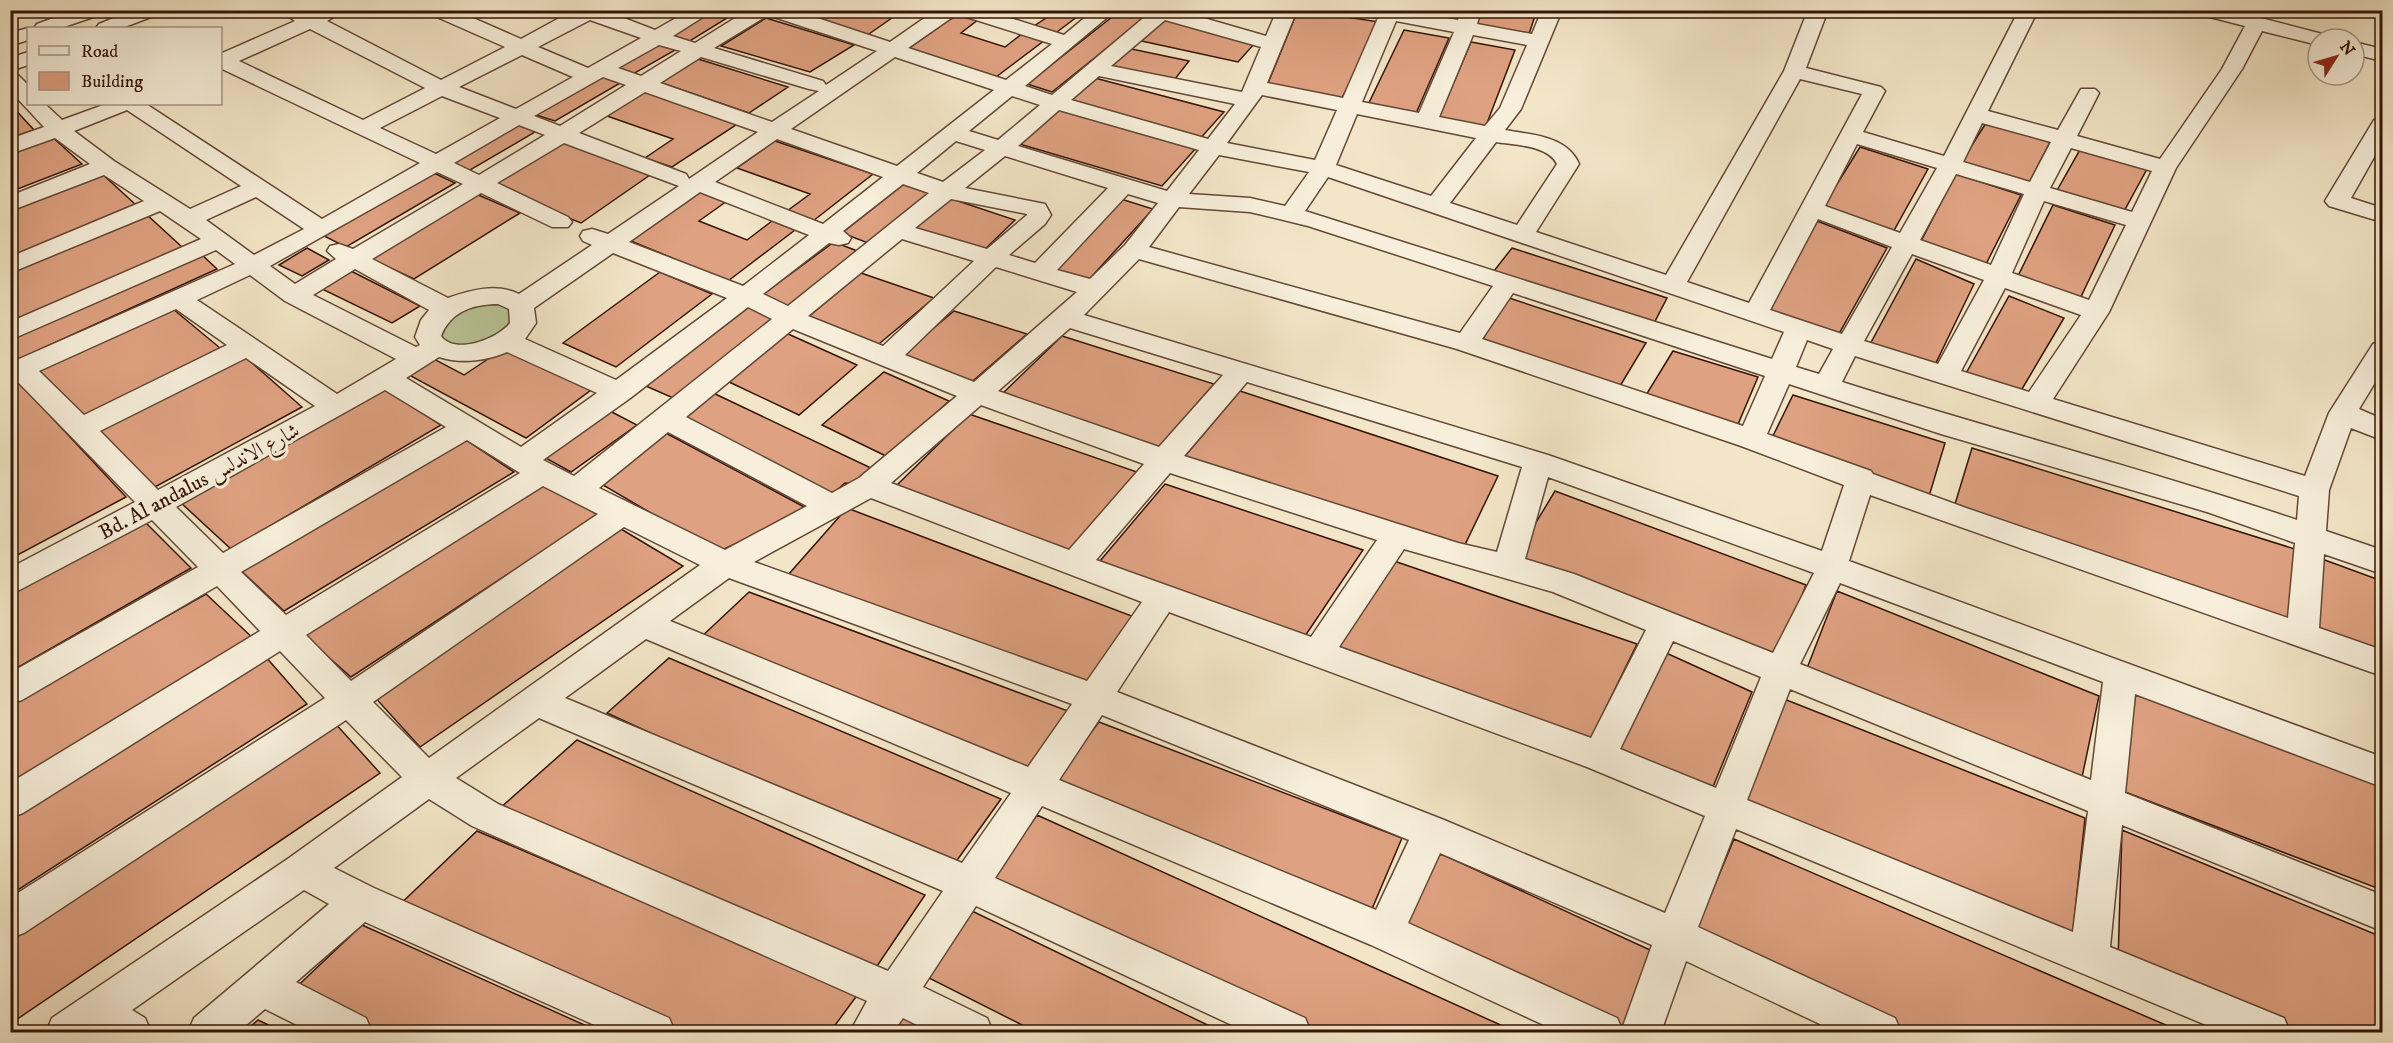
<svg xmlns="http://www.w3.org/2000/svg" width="2393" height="1043" font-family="'IM FELL DW Pica',Amiri,serif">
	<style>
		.green { fill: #b9c597; stroke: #766c4e; stroke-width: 1.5 }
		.building { fill: #dea181; stroke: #341405; stroke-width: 1.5 }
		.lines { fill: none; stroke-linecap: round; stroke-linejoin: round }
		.minor-casing { stroke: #644836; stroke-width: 3 }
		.minor { fill: #f7efdb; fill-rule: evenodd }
		.labels { text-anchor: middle; stroke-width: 6; stroke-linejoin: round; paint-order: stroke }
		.street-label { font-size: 21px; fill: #341405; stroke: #f7efdb }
	</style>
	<rect width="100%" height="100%" fill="#f3e6c8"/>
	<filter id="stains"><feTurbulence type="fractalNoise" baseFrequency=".00333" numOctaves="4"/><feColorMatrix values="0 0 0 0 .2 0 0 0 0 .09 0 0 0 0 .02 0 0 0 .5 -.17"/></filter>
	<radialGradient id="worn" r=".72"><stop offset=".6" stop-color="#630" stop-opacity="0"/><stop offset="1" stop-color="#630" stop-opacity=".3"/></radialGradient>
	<path class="green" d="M 494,301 L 510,307 L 512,326 L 486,345 L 443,345 L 437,326 L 450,313 Z"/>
	<path class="building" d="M 711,10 L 740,10 L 685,44 L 666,38 Z
		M 786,10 L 889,10 L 899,13 L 866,36 Z
		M 1032,10 L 1086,10 L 1053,35 L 1031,28 L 1049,16 Z
		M 1121,10 L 1148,15 L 1052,92 L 1027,84 Z
		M 1173,10 L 1215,10 L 1206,19 Z
		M 1298,10 L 1380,22 L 1341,100 L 1266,88 Z
		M 1397,10 L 1457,10 L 1453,23 Z
		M 1479,10 L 1537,10 L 1529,34 L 1473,26 Z
		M 959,13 L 979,19 L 961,33 L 1005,47 L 1023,33 L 1045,40 L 996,77 L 908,49 Z
		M 766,18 L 854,45 L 810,72 L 721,46 Z
		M 1160,18 L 1255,43 L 1238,62 L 1137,40 Z
		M 1404,30 L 1449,38 L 1414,118 L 1366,109 Z
		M 657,42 L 677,49 L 633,74 L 612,66 Z
		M 1471,42 L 1515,50 L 1484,131 L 1437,122 Z
		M 1122,47 L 1189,61 L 1175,79 L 1102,65 Z
		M 698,59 L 788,87 L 749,113 L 659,82 Z
		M 599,75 L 622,82 L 555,121 L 533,114 Z
		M 1091,77 L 1224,112 L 1198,141 L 1062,104 Z
		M 645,91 L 739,123 L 672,167 L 645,158 L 673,139 L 607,116 Z
		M 10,104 L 34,130 L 10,138 Z
		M 1054,107 L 1197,147 L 1162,186 L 1016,143 Z
		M 519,122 L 540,129 L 465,173 L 447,165 Z
		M 1986,123 L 2050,142 L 2028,185 L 1960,164 Z
		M 49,134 L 82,164 L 10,192 L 10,149 Z
		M 775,141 L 873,174 L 813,221 L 787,211 L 810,194 L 737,168 Z
		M 564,143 L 650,175 L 581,223 L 490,186 Z
		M 1860,147 L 1928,169 L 1892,234 L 1821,210 Z
		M 2081,148 L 2147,169 L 2123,213 L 2055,194 Z
		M 99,171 L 136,205 L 10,258 L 10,207 Z
		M 434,173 L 455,183 L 346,247 L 324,236 Z
		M 1956,174 L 2021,195 L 1984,268 L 1919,245 Z
		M 904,184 L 929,193 L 868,243 L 842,233 Z
		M 702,191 L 727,201 L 699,221 L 747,240 L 772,221 L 795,230 L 728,281 L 631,241 Z
		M 476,194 L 520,213 L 414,279 L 369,258 Z
		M 946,197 L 1015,220 L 980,254 L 909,230 Z
		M 1121,199 L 1153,209 L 1084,285 L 1050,274 Z
		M 2053,205 L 2115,225 L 2078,303 L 2015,282 Z
		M 145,213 L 182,247 L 10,323 L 10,270 Z
		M 1817,221 L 1887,248 L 1836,339 L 1763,315 Z
		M 834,242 L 860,252 L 787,308 L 759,297 Z
		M 307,248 L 329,260 L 302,276 L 279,265 Z
		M 1512,248 L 1667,298 L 1652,327 L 1490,276 Z
		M 200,253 L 217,269 L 10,363 L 10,338 Z
		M 1916,259 L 1974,284 L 1933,369 L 1868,348 Z
		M 351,271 L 420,306 L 392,323 L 322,289 Z
		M 660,272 L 712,294 L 616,367 L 563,343 Z
		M 861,273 L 934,298 L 874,348 L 802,322 Z
		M 2009,296 L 2064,318 L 2019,394 L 1964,377 Z
		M 1509,298 L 1646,343 L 1620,386 L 1480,343 Z
		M 167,304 L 220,348 L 83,418 L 33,369 Z
		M 749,307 L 773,318 L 673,398 L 646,386 Z
		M 954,311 L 1027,334 L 967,386 L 898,358 Z
		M 786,333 L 857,365 L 799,415 L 727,381 Z
		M 1062,336 L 1214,384 L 1157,449 L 1000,396 Z
		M 506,347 L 591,390 L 526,438 L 409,375 L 434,359 L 464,375 Z
		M 1673,351 L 1758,377 L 1736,429 L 1646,395 Z
		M 243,355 L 302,407 L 153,488 L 97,429 Z
		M 884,372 L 949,401 L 888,457 L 822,425 Z
		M 14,377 L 126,497 L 10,559 L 10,379 Z
		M 385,389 L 441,425 L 231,549 L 180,502 Z
		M 1240,391 L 1498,476 L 1460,555 L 1185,456 Z
		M 711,392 L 873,469 L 857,484 L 845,483 L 828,498 L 673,420 Z
		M 1793,395 L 1945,443 L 1927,503 L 1770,442 Z
		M 608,410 L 637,425 L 571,472 L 542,456 Z
		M 969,414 L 1137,472 L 1066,556 L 892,490 Z
		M 662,431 L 808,509 L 718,552 L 596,481 Z
		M 460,436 L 514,472 L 284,611 L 235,565 Z
		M 1972,448 L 2298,550 L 2291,627 L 1952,514 Z
		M 541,481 L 598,515 L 351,677 L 300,632 Z
		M 1165,484 L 1363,550 L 1303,639 L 1100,561 Z
		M 1555,491 L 1806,585 L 1775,664 L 1514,559 Z
		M 847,508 L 1137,618 L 1083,690 L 788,575 Z
		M 142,519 L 191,568 L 10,672 L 10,590 Z
		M 616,526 L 683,566 L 420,747 L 371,693 Z
		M 2322,559 L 2382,581 L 2382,657 L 2315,631 Z
		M 1391,560 L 1637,644 L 1588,744 L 1335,653 Z
		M 1837,591 L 2099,696 L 2080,787 L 1804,676 Z
		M 749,592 L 1076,714 L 1026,776 L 698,640 Z
		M 206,594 L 255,640 L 10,788 L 10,705 Z
		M 1664,652 L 1752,692 L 1708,799 L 1615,754 Z
		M 265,656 L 307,704 L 10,895 L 10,810 Z
		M 669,658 L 1001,799 L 950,870 L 607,713 Z
		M 2133,687 L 2382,782 L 2382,890 L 2125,792 Z
		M 1779,697 L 2085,818 L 2071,948 L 1745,808 Z
		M 333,721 L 380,773 L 10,1024 L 10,927 Z
		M 1099,722 L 1402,838 L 1369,916 L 1050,787 Z
		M 577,740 L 925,895 L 873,972 L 499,809 Z
		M 1037,815 L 1516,1032 L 1302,1032 L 986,888 Z
		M 2122,830 L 2382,937 L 2382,1032 L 2290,1032 L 2118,962 Z
		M 477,831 L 858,994 L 830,1032 L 667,1032 L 393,911 Z
		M 1734,839 L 2182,1032 L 1906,1032 L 1695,933 Z
		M 1437,852 L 1650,950 L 1622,1032 L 1398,927 Z
		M 972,911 L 1222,1032 L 1036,1032 L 929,978 Z
		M 362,925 L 600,1032 L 361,1032 L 287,996 Z
		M 893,1009 L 938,1032 L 878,1032 Z
		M 258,1020 L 283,1032 L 244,1032 Z"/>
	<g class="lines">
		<defs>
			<path id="minor" d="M 75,10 L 104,10 L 102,14 L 61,28 L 34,28 L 37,24 Z
				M 133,10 L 161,10 L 159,14 L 122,28 L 96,28 L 99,24 Z
				M 280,10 L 305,10 L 311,14 L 319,10 L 345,10 L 327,21 L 441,80 L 505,47 L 430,14 L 428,10 L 455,10 L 521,39 L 574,10 L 603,10 L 655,30 L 690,10 L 714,10 L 673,36 L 695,43 L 748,10 L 793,10 L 890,42 L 936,10 L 985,10 L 1064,35 L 1094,10 L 1116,10 L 1025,86 L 1052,95 L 1147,15 L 1143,10 L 1176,10 L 1266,36 L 1277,10 L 1297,10 L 1267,83 L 1343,98 L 1378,18 L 1365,15 L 1363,10 L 1402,10 L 1458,20 L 1461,10 L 1481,10 L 1477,24 L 1532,34 L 1542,10 L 1562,10 L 1521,109 L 1505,130 C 1532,135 1567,136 1579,164 L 1536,232 L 1666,275 L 1784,71 L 1808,10 L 1828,10 L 1806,68 L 1881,87 L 1885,91 L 1863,132 L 1944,156 L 2019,10 L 2038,10 L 1988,111 L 2058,130 L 2081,89 L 2095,89 L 2099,93 L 2077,136 L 2160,159 L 2222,69 L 2245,26 L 2198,14 L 2196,10 L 2230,10 L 2326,35 L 2329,39 L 2318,39 L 2318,45 L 2262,31 L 2242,69 L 2176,168 L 2109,312 L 2053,399 L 2305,476 L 2329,413 L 2373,344 L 2382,341 L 2382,371 L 2359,409 L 2382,419 L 2382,440 L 2351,428 L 2329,490 L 2326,531 L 2382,550 L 2382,574 L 2324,554 L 2319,628 L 2382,650 L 2382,676 L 1870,495 L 1849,561 L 2382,757 L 2382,787 L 2135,694 L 2125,793 L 2382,895 L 2382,931 L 2122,825 L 2110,947 L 2284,1018 L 2290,1032 L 2223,1032 L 1736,829 L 1698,927 L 1895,1018 L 1901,1032 L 1837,1032 L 1686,961 L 1661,1032 L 1559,1032 L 1371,945 L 1042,806 L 995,878 L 1305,1018 L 1311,1032 L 1247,1032 L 976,906 L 923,987 L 987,1018 L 993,1032 L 931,1032 L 903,1018 L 893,1032 L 850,1032 L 867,1001 L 472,826 L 429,799 L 334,868 L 374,888 L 669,1018 L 675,1032 L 610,1032 L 365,922 L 296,982 L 366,1018 L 372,1032 L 311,1032 L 265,1009 L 238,1032 L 188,1032 L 194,1018 L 329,904 L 304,890 L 132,1010 L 145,1018 L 151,1032 L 46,1032 L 52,1018 L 289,858 L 402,777 L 346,720 L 24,933 L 10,938 L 10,898 L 325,698 L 280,651 L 23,813 L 10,818 L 10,783 L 260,631 L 217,586 L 22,700 L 10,704 L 10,673 L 198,567 L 152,520 L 10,595 L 10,568 L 135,502 L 17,381 L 10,383 L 10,363 L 235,264 L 216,250 L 10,340 L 10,322 L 201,239 L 160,211 L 10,273 L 10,257 L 144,201 L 104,175 L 10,211 L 10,196 L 90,164 L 55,138 L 10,154 L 10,139 L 44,127 C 31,113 22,103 10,91 L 10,72 L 17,74 L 28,85 L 28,104 L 45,104 L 62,120 L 106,104 L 146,104 L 322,219 L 420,163 L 220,68 L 220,54 L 295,21 ZM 957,14 L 1052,44 L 1006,80 L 908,48 ZM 768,15 L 877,51 L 826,85 L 823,81 L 714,48 ZM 590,20 L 641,38 L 588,68 L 538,47 ZM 1165,20 L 1261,47 L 1242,92 L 1111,66 ZM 1396,21 L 1454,32 L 1419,113 L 1362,102 ZM 310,29 L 425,88 L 363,120 L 239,61 ZM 1473,35 L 1527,45 L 1500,108 L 1485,126 L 1439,117 ZM 659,45 L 681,51 L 641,76 L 618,68 ZM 522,55 L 573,77 L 516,109 L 459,87 ZM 701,57 L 809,89 L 819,91 L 772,122 L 660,83 ZM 895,57 L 994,90 L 897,166 L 791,129 ZM 1099,76 L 1235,104 L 1208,139 L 1071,100 ZM 603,77 L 626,85 L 560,126 L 534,116 ZM 1800,79 L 1862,94 L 1749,303 L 1687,282 ZM 645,92 L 758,132 L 689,179 L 686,174 L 579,133 ZM 1262,95 L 1337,110 L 1315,160 L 1227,143 ZM 442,96 L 500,118 L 436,154 L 380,128 ZM 1012,96 L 1040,105 L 998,140 L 969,131 ZM 127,110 L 241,186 L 190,209 L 114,161 L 74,131 ZM 1059,110 L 1199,150 L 1167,191 L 1018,146 ZM 1357,114 L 1476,138 L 1431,196 L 1336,165 ZM 1982,123 L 2051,142 L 2030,182 L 1963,162 ZM 519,125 L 545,135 L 479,175 L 454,163 ZM 777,139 L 883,177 L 823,224 L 715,182 ZM 956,141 L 985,150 L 943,182 L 917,173 ZM 1496,142 C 1514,145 1548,145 1557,164 L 1517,225 L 1450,203 ZM 564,143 L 679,186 L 608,234 L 592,229 L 583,231 L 580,236 L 583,241 L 592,245 L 519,294 C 496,283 471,290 448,298 L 372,259 L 481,193 L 552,227 L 568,227 L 572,222 L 568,217 L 497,183 ZM 1857,144 L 1937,168 L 1900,233 L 1825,206 ZM 2071,148 L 2152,171 L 2132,212 L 2050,188 ZM 1219,155 L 1309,172 L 1285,206 L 1250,198 L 1189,194 ZM 1005,156 L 1108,188 L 1035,263 L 1009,255 L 1045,224 L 1051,215 L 1045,204 L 965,188 ZM 437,172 L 463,184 L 353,249 L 339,244 L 330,246 L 327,251 L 336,259 L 295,284 L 270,266 ZM 1956,174 L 2024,194 L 1991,265 L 1920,240 ZM 1328,177 L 1784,332 L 1772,359 L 1305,211 ZM 903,184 L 929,193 L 788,306 L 763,294 L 829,243 L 839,245 L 848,243 L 851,238 L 843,231 ZM 700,192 L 809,235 L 743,286 L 629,242 ZM 1128,194 L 1158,203 L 1125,245 L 1090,279 L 1057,270 ZM 256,197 L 304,229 L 254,255 L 206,220 ZM 951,199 L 1027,214 L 1027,215 L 987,249 L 915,228 ZM 2044,201 L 2126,225 L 2089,300 L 2012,273 ZM 1179,207 L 1250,212 L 1308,226 L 1493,286 L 1460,333 L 1149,247 ZM 1818,219 L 1892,247 L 1842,334 L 1770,310 ZM 902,239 L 974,261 L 883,346 L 808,316 ZM 613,253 L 727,298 L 616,380 L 525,339 L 536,323 L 534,308 ZM 1912,254 L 1984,280 L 1938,364 L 1864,341 ZM 1139,259 L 1457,349 L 1741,446 L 1844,485 L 1822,551 L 1548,455 L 1084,315 ZM 996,267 L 1077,292 L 974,382 L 905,355 ZM 355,269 L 429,310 L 421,320 L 415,337 L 420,345 L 416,347 L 313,295 ZM 250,275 L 285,301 L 396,359 L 337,394 L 197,300 ZM 2005,288 L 2081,315 L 2029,392 L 1961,371 ZM 1513,293 L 1765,376 L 1743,426 L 1482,339 ZM 498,304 L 509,309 L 510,323 C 499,338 455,356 441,336 C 450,312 473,304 498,304 ZM 748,307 L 772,319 L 574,476 L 543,460 L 629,399 ZM 176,309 L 227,345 L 84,415 L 39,371 ZM 1070,328 L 1223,375 L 1159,447 L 998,391 ZM 793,329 L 957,396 L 859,478 L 832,493 L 686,417 ZM 1807,340 L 1833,349 L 1819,374 L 1796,367 ZM 507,352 L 597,393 L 521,447 L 406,378 L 439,357 C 461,364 486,361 507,352 ZM 1855,356 L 2299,496 L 2297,520 C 2147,469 1993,430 1842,382 ZM 246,358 L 315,406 L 158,490 L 100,431 ZM 1247,382 L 1522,467 L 1497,552 L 1458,543 L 1184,456 ZM 1789,384 L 1941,434 L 2207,512 L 2295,543 L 2288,618 L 1966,508 L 1873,474 L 1871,471 L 1767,434 ZM 385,390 L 446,427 L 223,553 L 176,507 ZM 981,405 L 1144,464 L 1069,550 L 891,483 ZM 668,432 L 807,506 L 725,550 L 599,488 ZM 467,440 L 520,473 L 286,615 L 241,572 ZM 1170,473 L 1377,540 L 1311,637 L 1096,560 ZM 1548,477 L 1814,573 L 1773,653 L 1574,574 L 1525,559 ZM 543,486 L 598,514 L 351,681 L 306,635 ZM 871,498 L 1142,602 L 1087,681 L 754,562 ZM 624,527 L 700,565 L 429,758 L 373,702 ZM 1404,549 L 1553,592 L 1646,630 L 1591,738 L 1339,647 ZM 729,578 L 1072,704 L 1028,767 L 670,621 ZM 1840,583 L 2103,682 L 2091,780 L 1800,664 ZM 1169,612 L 1587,767 L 1705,816 L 1665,913 L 1444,820 L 1117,692 ZM 646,639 L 1011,793 L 962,863 L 565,698 ZM 1673,641 L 1761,677 L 1716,788 L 1620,749 ZM 1790,689 L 2088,811 L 2073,932 L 1747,800 ZM 1102,715 L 1409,840 L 1376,910 L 1059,780 ZM 539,718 L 943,891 L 888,971 L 498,804 L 456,778 ZM 1440,853 L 1652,945 L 1622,1029 L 1617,1018 L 1408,923 Z
				M 28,28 L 28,40 L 10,46 L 10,33 Z
				M 2354,42 L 2382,49 L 2382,61 L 2354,54 Z
				M 28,52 L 28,65 L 10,71 L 10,58 Z
				M 2382,118 L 2382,143 L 2351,198 L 2382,208 L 2382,222 L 2329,206 L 2325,201 L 2371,125 L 2374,120 Z"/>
		</defs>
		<use href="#minor" class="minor-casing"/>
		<use href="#minor" class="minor"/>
	</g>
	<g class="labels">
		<g class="street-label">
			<text transform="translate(199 481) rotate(-28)" y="7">Bd. Al andalus شارع الاندلس</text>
		</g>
	</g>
	<rect width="2393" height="1043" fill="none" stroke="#f3e6c8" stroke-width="36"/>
	<rect x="12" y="12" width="2369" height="1019" fill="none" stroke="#341405" stroke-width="3"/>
	<rect x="18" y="18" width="2357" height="1007" fill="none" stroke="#341405" stroke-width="1.5"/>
	<rect x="27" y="27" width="195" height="78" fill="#f7efdb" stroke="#a99785" stroke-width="1.5"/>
	<rect x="39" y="46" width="30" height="9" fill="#f7efdb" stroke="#a99785" stroke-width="1.5"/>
	<text x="81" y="57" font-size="18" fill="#341405">Road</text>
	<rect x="39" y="72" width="30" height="18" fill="#dea181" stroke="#a99785" stroke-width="1.5"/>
	<text x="81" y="87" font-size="18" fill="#341405">Building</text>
	<g transform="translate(2336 57) rotate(53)"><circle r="28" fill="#f7efdb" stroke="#a99785" stroke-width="1.5"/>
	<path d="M0-4.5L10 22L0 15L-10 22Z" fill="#8f2418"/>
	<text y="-9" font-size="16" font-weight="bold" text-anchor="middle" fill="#341405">N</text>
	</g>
	<rect width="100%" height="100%" filter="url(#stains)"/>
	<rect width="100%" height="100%" fill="url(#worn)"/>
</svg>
